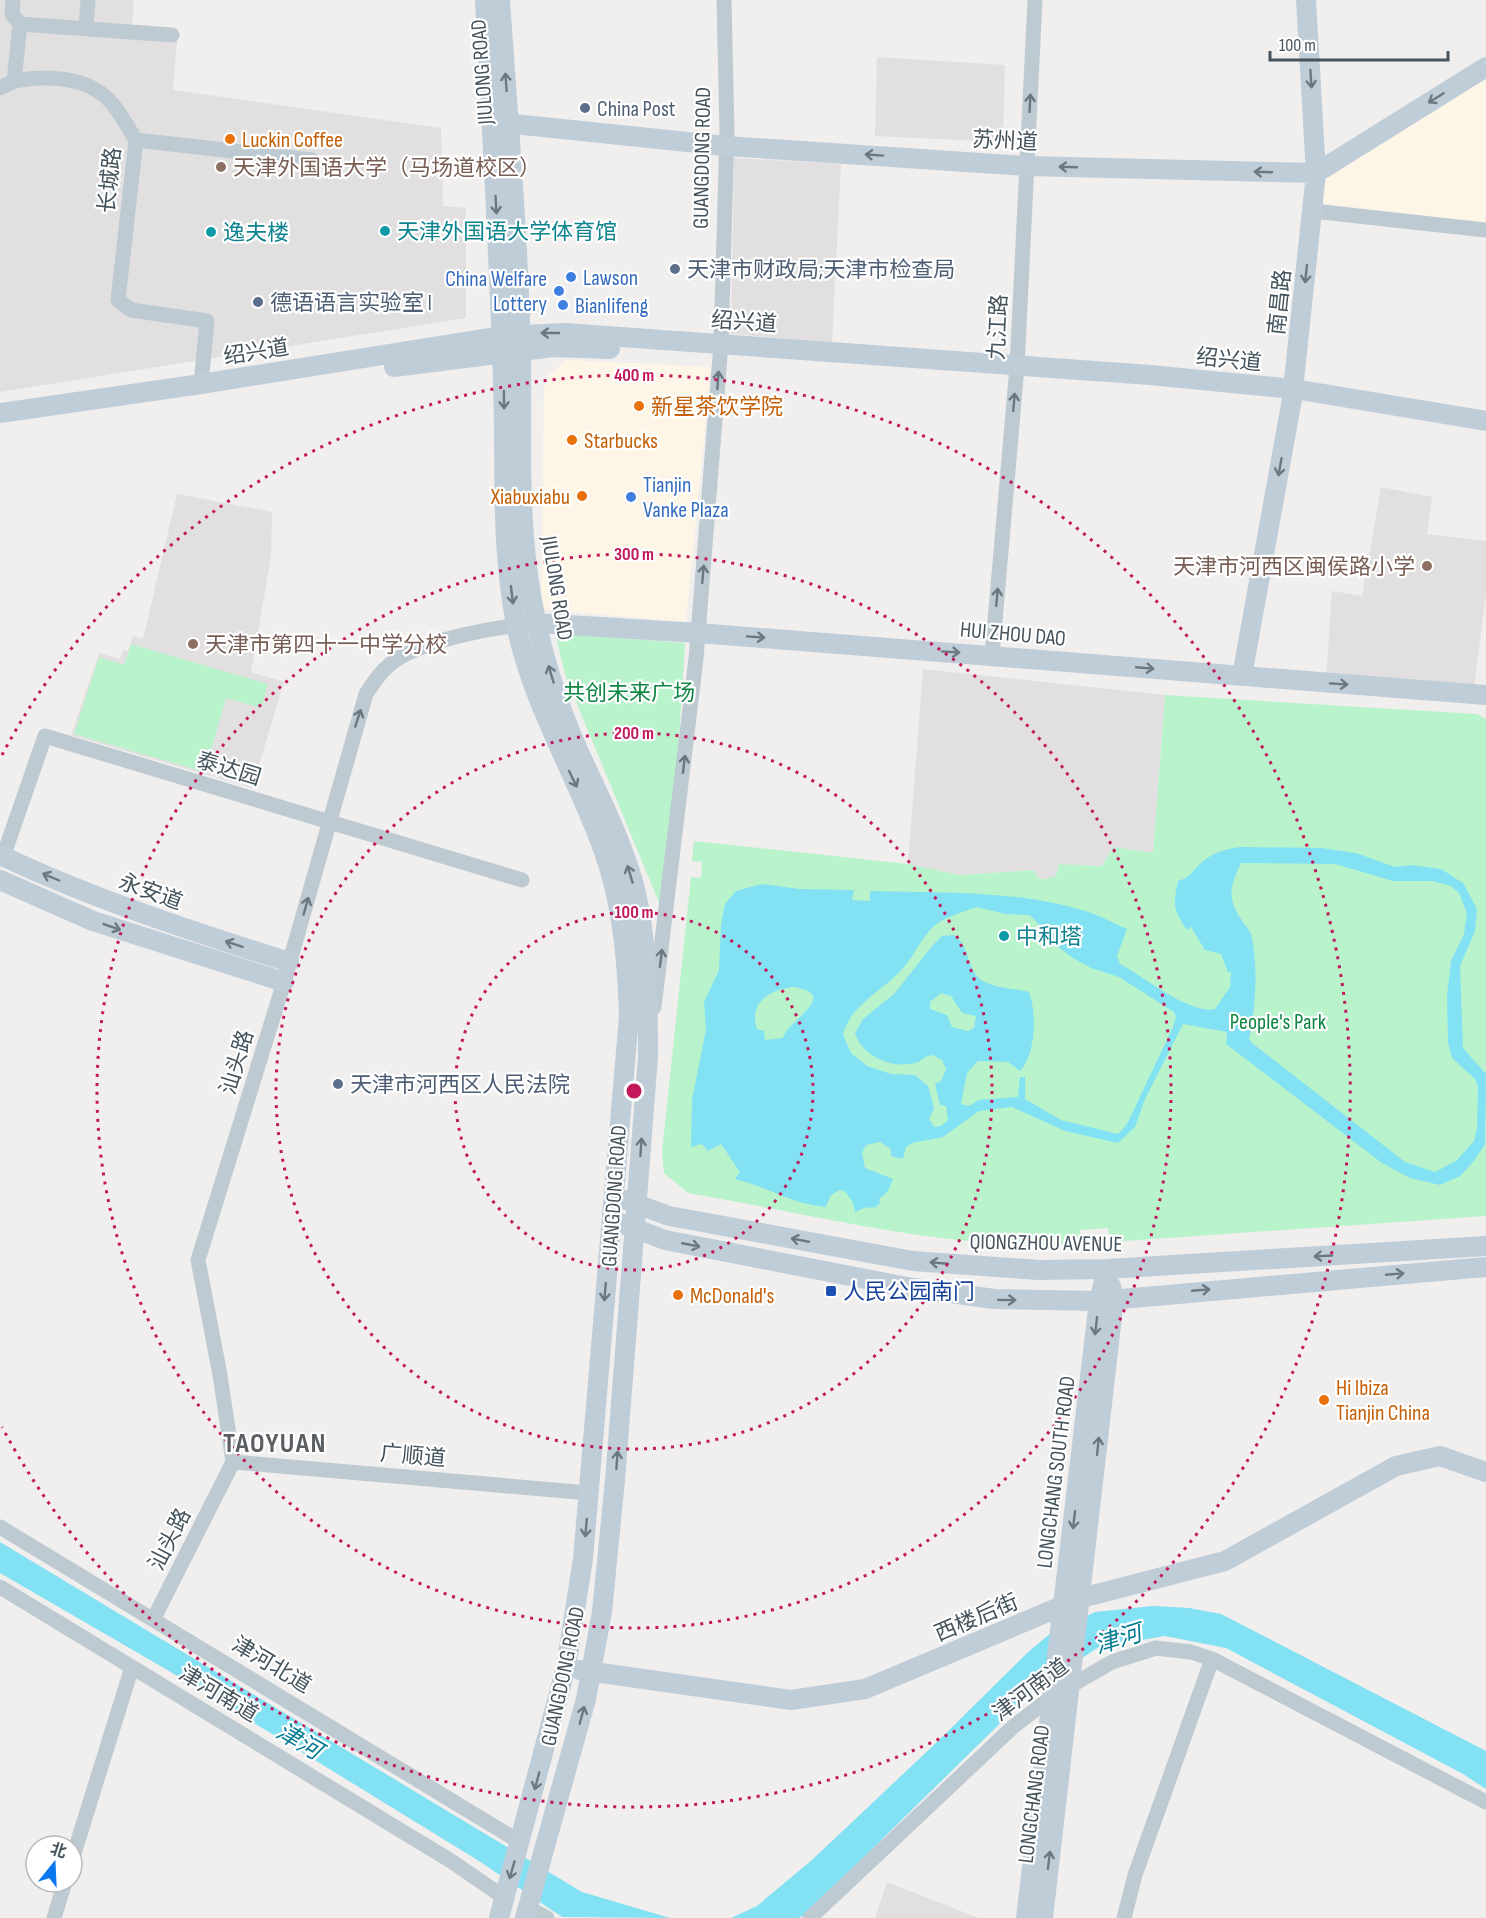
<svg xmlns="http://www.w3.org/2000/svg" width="1486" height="1918" font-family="'Sofia Sans Condensed','Noto Sans SC',sans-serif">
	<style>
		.commercial { fill: #fdf5e6 }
		.education { fill: #e2dfe0 }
		.green { fill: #b9f3cc }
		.water { fill: #82e1f3; fill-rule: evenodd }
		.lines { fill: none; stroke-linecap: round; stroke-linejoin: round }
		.street { stroke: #becad2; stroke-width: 15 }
		.secondary { stroke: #bfcdd9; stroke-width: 20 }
		.oneway { stroke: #6a7882 }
		.oneway2 { stroke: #697780 }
		.ring { fill: none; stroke: #c2185b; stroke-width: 3; stroke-dasharray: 3 6 }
		.service-dot { fill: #5c6f8a; stroke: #fff; stroke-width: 2 }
		.food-dot { fill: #e8710a; stroke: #fff; stroke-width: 2 }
		.education-dot { fill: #8d6e63; stroke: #fff; stroke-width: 2 }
		.culture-dot { fill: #0f9aa8; stroke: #fff; stroke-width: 2 }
		.shop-dot { fill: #3f7fe0; stroke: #fff; stroke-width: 2 }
		.transit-dot { fill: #1a4fb4; stroke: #fff; stroke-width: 2 }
		.labels { text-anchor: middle; stroke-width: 4.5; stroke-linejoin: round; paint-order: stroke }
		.street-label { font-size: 22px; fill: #45535d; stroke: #fff }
		.service-label { font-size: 22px; fill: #4e5e75; stroke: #fff; text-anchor: start }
		.food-label { font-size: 22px; fill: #c56008; stroke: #fff; text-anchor: start }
		.education-label { font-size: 22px; fill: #785e54; stroke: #fff; text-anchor: start }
		.culture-label { font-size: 22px; fill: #0d838f; stroke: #fff; text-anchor: start }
		.shop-label { font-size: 22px; fill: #366cbe; stroke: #fff; text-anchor: start }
		.park-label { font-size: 22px; fill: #0f8544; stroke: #fff }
		.transit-label { font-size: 22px; fill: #164399; stroke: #fff; text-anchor: start }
		.water-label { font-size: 24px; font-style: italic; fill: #047d94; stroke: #fff }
		.district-label { font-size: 28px; font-weight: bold; letter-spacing: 1.5px; fill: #5a5f64; stroke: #fff }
		.centre { fill: #c2185b; stroke: #fff; stroke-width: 3 }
		.ring-label { font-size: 18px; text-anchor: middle; font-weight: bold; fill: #c2185b; stroke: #fff; stroke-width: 4.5; stroke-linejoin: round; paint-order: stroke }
	</style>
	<rect width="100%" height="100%" fill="#f1eeee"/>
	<path class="commercial" d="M 1486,77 L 1486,223 L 1320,203 L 1322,177 Z
		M 566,360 L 711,367 L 686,622 L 541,609 L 544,387 L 549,375 Z"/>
	<path class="education" d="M 0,0 L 134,0 L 132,25 L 178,29 L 173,90 L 441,128 L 443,206 L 466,208 L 466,318 L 0,392 Z
		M 877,57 L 1005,65 L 1003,142 L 875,136 Z
		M 734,158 L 841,164 L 832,342 L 731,334 Z
		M 1381,487 L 1432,497 L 1427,534 L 1486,541 L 1486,593 L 1474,688 L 1326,678 L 1332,591 L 1362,596 Z
		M 177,494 L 272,512 L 271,557 L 251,672 L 284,682 L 252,788 L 71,735 L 99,653 L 120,659 L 123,650 L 128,651 L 133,636 L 143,639 Z
		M 923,669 L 1165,695 L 1153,853 L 1113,847 L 1102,866 L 1059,864 L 1056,876 L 1046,879 L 1038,878 L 1034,870 L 960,875 L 908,864 Z
		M 887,1882 L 979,1918 L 875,1918 Z"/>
	<path class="green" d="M 555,633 L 685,643 L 675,806 L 660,905 L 565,675 Z
		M 131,644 L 268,684 L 261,708 L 226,698 L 205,772 L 74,734 L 99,657 L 124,665 Z
		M 1165,695 L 1477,714 L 1486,719 L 1486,1216 L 1110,1242 L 1108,1228 L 1080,1230 L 1081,1244 C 947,1251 818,1215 688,1193 L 664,1173 L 662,1152 L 691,877 L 701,878 L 702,862 L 692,861 L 694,841 L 908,864 L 960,875 L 1034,870 L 1038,878 L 1046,879 L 1056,876 L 1059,864 L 1102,866 L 1113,847 L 1153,853 Z"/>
	<path class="water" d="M 1242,847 L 1321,848 L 1356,853 L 1395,867 L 1411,865 L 1441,869 L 1463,883 L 1477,909 L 1475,931 L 1460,966 L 1463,1048 L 1486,1074 L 1485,1144 L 1474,1161 L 1460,1176 L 1440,1185 L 1410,1178 L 1382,1163 L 1226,1044 L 1227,1032 L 1183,1024 L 1145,1099 L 1135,1127 L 1118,1143 L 1065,1131 L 1012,1107 L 979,1111 L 943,1137 L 912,1143 L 906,1147 L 903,1159 L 891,1156 L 891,1149 L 880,1142 L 866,1145 L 862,1153 L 865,1168 L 893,1179 L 888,1191 L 879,1199 L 880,1203 L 876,1207 L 864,1208 L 855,1212 L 853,1203 L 845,1191 L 839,1190 L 830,1196 L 826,1207 C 795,1205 765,1186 735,1179 L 740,1172 L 721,1144 L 708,1151 L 702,1144 L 691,1147 L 692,1100 L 706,1029 L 704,1002 L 719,970 L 721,924 L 725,904 L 736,891 L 762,884 L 799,889 L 854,890 L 852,900 L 870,901 L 870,891 C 940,893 1017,890 1085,911 C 1099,915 1113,923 1127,929 L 1117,956 L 1120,964 C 1143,976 1190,1015 1215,1009 L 1230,987 L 1231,972 L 1228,972 L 1221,954 L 1205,950 L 1191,927 L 1187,930 C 1173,909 1173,906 1178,881 C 1189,878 1190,874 1197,867 C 1210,853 1224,849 1242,847 ZM 1241,863 L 1335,864 L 1393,881 L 1432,881 L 1451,886 L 1459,893 L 1467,913 L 1464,934 L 1451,961 L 1447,995 L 1448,1042 L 1452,1058 L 1475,1079 L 1478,1087 L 1477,1128 L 1474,1141 L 1456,1161 L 1435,1172 L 1405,1162 L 1252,1043 L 1249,1039 C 1256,1005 1258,972 1252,938 C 1251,932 1247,927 1243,922 C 1227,899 1229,888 1241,863 ZM 977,907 L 1005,914 L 1030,915 L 1046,932 L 1046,938 L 1073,958 L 1091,968 L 1119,977 L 1174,1012 L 1176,1017 L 1173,1027 L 1127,1124 L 1118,1134 L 1061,1120 L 1025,1099 L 1025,1077 L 1020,1077 L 1018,1097 L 979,1100 L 969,1106 L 961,1104 L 967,1073 L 978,1061 L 1008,1062 L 1020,1071 C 1036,1054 1037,1014 1029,992 C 1014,988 997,989 983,981 C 966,971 971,946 954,935 L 942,936 L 933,945 L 894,994 L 863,1019 L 855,1033 C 862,1056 891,1069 915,1063 C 921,1062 924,1056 932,1055 L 942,1060 L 946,1069 L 941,1081 L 935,1084 L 940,1105 L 946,1106 L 948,1120 L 941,1126 L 934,1127 L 929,1119 L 934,1108 L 928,1086 L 915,1075 L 891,1074 L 867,1066 L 851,1053 L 843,1035 C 850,1004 885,990 904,967 C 916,953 922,935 938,923 C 949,916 965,911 977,907 ZM 794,987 C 842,995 786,1021 783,1038 L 765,1040 L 764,1031 L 757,1029 C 748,1003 770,989 794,987 ZM 941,993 L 951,996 L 962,1013 L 976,1016 L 974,1028 L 968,1031 L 952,1027 L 947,1015 L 930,1009 L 930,1002 Z
		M 0,1542 L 582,1892 L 670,1918 L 562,1917 L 479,1861 L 331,1770 L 169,1671 L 0,1573 Z
		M 1153,1606 L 1189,1608 L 1221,1614 L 1486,1751 L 1486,1789 L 1463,1774 L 1226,1648 L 1165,1636 L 1099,1647 L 1036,1688 L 806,1914 L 799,1918 L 731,1918 L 757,1906 L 813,1859 L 937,1742 L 1027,1653 L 1051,1633 L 1095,1612 Z"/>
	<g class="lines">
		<path class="street" d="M 13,0 L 12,14 L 20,24 L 14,81 C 46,75 86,76 110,101 C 120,112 128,128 136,140 L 118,300 L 131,310 L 207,321 L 201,384
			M 20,24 L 172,35
			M 86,27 L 88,0
			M 0,88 L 14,81
			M 136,140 L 312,160
			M 1312,211 L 1486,230
			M 992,655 L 1017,367 L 1035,0
			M 3,857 L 45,736 L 522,880
			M 654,1007 L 696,659 L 721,344 L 727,131 L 724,0
			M 233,1462 L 589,1493
			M 0,1527 L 520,1842
			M 0,1587 L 451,1861 L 505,1898
			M 154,1618 L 233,1462 L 220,1375 L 198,1260 L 284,982 L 366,694 C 372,685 378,675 386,668 C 413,640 498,627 536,623
			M 72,1860 L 132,1667
			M 528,1908 L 547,1918
			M 54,1918 L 65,1882
			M 810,1918 L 1014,1726 L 1053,1696 L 1112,1662 L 1156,1648 L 1191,1652 L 1212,1659 L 1486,1802
			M 1124,1918 L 1135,1875 L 1212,1659"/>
		<path class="secondary" d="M 485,0 C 492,127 499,253 503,380 C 506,461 500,544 516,624 C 532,705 577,775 604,852 C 623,905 627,961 629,1016 L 583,1559 L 566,1667 L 499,1918
			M 500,0 C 508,117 518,234 521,352 C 522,434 517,519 532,600 C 541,651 557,702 578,750 C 598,794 621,838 634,885 C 648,940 648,1001 648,1057 L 615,1480 L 602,1612 L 586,1699 L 525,1918
			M 495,122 L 726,146 L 1027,166 L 1316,173 L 1486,67
			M 394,367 L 553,347 L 610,349
			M 0,413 L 201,384 L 501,336 L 565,333 L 1150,375 L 1294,389 L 1486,421
			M 536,623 L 698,633 L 1486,695
			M 1242,676 L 1292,399 L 1316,173 L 1306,0
			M 0,855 C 93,899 191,931 289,962
			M 0,880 L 93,921 L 284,982
			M 626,1200 L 669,1216 L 702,1222 L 913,1261 L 1039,1270 L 1107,1269 L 1486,1246
			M 623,1224 L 665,1240 L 907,1287 L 994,1299 L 1099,1301 L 1486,1267
			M 580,1670 L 791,1700 L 865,1689 L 1081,1598 L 1225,1561 L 1396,1466 L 1440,1456 L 1486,1472
			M 1026,1918 L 1099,1301 L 1107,1269
			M 1043,1918 L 1114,1299 L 1111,1286"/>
	</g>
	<defs><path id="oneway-shaft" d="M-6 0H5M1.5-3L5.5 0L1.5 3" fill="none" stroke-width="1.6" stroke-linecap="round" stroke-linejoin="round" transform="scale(1.5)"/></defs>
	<g class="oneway">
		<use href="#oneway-shaft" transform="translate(1311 79) rotate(86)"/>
		<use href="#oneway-shaft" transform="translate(506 82) rotate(-94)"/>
		<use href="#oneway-shaft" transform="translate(1436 98) rotate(148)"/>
		<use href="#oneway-shaft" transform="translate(874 155) rotate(-176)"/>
		<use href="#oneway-shaft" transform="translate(1068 167) rotate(-178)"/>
		<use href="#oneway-shaft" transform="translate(1263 172) rotate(-178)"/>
		<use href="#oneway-shaft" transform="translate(496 205) rotate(87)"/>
		<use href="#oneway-shaft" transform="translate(1306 274) rotate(96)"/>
		<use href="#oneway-shaft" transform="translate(550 333) rotate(180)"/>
		<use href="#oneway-shaft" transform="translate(504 400) rotate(89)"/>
		<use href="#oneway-shaft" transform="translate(1280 467) rotate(100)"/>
		<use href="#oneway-shaft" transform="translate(512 595) rotate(83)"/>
		<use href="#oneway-shaft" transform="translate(756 637) rotate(4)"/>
		<use href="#oneway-shaft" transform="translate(951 652) rotate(4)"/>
		<use href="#oneway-shaft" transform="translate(1145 668) rotate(5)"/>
		<use href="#oneway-shaft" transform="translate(551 674) rotate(-107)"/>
		<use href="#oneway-shaft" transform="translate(1339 684) rotate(4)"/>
		<use href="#oneway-shaft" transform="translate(573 779) rotate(64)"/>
		<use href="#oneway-shaft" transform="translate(630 874) rotate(-107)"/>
		<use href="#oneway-shaft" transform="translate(51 877) rotate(-157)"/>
		<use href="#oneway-shaft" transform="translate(112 927) rotate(19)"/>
		<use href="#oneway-shaft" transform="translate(234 944) rotate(-162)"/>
		<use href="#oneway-shaft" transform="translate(641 1147) rotate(-86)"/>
		<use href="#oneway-shaft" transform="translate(800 1240) rotate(-169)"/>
		<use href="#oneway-shaft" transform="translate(691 1245) rotate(11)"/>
		<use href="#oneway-shaft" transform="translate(1323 1256) rotate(177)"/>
		<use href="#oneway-shaft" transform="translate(939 1263) rotate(-175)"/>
		<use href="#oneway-shaft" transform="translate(1395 1274) rotate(-5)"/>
		<use href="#oneway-shaft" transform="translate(1201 1290) rotate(-5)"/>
		<use href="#oneway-shaft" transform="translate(605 1292) rotate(95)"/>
		<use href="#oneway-shaft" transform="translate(1007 1300) rotate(1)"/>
		<use href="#oneway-shaft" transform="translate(1096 1326) rotate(97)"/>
		<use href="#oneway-shaft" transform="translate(1098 1446) rotate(-84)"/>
		<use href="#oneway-shaft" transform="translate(617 1460) rotate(-86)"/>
		<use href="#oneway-shaft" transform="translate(1074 1520) rotate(97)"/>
		<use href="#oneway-shaft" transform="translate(586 1528) rotate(95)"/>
		<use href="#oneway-shaft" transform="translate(582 1715) rotate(-75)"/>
		<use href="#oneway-shaft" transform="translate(537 1781) rotate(105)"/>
		<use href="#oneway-shaft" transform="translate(1049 1860) rotate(-83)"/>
		<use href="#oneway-shaft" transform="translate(512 1870) rotate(106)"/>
	</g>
	<g class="oneway2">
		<use href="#oneway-shaft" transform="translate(1030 103) rotate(-87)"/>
		<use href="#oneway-shaft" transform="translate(718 380) rotate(-86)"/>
		<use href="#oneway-shaft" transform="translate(1014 402) rotate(-85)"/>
		<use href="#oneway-shaft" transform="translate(703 574) rotate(-85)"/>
		<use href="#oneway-shaft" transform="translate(997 597) rotate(-85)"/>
		<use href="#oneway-shaft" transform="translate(358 718) rotate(-72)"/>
		<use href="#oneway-shaft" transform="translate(684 764) rotate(-83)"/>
		<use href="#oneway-shaft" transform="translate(306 906) rotate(-74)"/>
		<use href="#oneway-shaft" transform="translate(661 958) rotate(-83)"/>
	</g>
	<g class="ring">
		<circle cx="634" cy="1091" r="179"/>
		<circle cx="634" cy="1091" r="358"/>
		<circle cx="634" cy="1091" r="537"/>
		<path d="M2 755A716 716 0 1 1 2 1427"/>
	</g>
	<g class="service-dot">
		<circle cx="585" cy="108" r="6"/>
		<circle cx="675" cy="269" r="6"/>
		<circle cx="258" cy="302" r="6"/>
		<circle cx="338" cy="1084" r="6"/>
	</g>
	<g class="food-dot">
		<circle cx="230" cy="139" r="6"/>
		<circle cx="639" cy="406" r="6"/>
		<circle cx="572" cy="440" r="6"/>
		<circle cx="582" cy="496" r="6"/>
		<circle cx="678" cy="1295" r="6"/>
		<circle cx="1324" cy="1400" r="6"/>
	</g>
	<g class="education-dot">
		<circle cx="221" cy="167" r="6"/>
		<circle cx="1427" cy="566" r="6"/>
		<circle cx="193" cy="644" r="6"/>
	</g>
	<g class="culture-dot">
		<circle cx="385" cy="231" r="6"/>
		<circle cx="211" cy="232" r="6"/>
		<circle cx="1004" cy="936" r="6"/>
	</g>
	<g class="shop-dot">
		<circle cx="571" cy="277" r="6"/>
		<circle cx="559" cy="291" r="6"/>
		<circle cx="563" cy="305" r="6"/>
		<circle cx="631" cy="497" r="6"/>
	</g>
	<rect class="transit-dot" x="825" y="1285" width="12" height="12" rx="3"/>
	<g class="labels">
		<g class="street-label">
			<text transform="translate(481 72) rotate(-94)" y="8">JIULONG ROAD</text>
			<text transform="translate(1005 140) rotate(3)" y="8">苏州道</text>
			<text transform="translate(701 158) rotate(-89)" y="8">GUANGDONG ROAD</text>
			<text transform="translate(109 180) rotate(-84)" y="8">长城路</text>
			<text transform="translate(1279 302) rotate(-84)" y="8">南昌路</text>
			<text transform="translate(744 321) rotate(4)" y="8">绍兴道</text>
			<text transform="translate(997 327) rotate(-87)" y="8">九江路</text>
			<text transform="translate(256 351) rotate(-9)" y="8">绍兴道</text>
			<text transform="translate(1229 359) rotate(6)" y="8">绍兴道</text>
			<text transform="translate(558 588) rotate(81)" y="8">JIULONG ROAD</text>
			<text transform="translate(1013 633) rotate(5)" y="8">HUI ZHOU DAO</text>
			<text transform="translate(229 768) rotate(17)" y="8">泰达园</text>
			<text transform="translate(151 891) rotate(20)" y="8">永安道</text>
			<text transform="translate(236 1062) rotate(-73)" y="8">汕头路</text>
			<text transform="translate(613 1196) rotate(-86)" y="8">GUANGDONG ROAD</text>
			<text transform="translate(1046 1242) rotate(1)" y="8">QIONGZHOU AVENUE</text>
			<text transform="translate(413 1455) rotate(5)" y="8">广顺道</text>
			<text transform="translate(1055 1472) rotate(-83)" y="8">LONGCHANG SOUTH ROAD</text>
			<text transform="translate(169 1539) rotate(-63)" y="8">汕头路</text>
			<text transform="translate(976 1617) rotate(-23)" y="8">西楼后街</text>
			<text transform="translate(272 1664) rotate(31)" y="8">津河北道</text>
			<text transform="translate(562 1676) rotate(-78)" y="8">GUANGDONG ROAD</text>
			<text transform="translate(1030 1689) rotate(-37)" y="8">津河南道</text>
			<text transform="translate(219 1693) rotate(31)" y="8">津河南道</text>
			<text transform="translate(1033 1794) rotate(-83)" y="8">LONGCHANG ROAD</text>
		</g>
		<g class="service-label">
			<text x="597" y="116">China Post</text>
			<text x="687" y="277">天津市财政局;天津市检查局</text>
			<text x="270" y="310">德语语言实验室 I</text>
			<text x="350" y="1092">天津市河西区人民法院</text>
		</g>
		<g class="food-label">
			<text x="242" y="147">Luckin Coffee</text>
			<text x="651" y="414">新星茶饮学院</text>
			<text x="584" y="448">Starbucks</text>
			<text x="570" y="504" text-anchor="end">Xiabuxiabu</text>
			<text x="690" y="1303">McDonald's</text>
			<text x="1336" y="1395">Hi Ibiza<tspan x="1336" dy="25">Tianjin China</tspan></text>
		</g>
		<g class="education-label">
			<text x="233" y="175">天津外国语大学（马场道校区）</text>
			<text x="1415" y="574" text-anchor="end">天津市河西区闽侯路小学</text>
			<text x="205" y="652">天津市第四十一中学分校</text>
		</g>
		<g class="culture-label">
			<text x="397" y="239">天津外国语大学体育馆</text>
			<text x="223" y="240">逸夫楼</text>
			<text x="1016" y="944">中和塔</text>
		</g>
		<g class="shop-label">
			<text x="583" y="285">Lawson</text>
			<text x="547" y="286" text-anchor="end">China Welfare<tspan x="547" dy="25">Lottery</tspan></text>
			<text x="575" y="313">Bianlifeng</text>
			<text x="643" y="492">Tianjin<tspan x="643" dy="25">Vanke Plaza</tspan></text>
		</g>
		<g class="park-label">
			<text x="629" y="700">共创未来广场</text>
			<text x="1278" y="1029">People's Park</text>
		</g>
		<g class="transit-label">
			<text x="843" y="1299">人民公园南门</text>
		</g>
		<g class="water-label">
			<text transform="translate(1118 1639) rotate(-17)" y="8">津河</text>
			<text transform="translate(299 1741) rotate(30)" y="8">津河</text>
		</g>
		<g class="district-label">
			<text x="275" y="1452">TAOYUAN</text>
		</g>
	</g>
	<circle cx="634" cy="1091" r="9" class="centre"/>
	<g class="ring-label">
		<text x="634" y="381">400 m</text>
		<text x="634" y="560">300 m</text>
		<text x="634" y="739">200 m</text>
		<text x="634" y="918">100 m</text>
	</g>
	<g transform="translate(54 1864) rotate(18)"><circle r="28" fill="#ffffff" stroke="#b5babe" stroke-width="1.5"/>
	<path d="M0-4.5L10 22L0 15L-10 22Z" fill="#0a79ef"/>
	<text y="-9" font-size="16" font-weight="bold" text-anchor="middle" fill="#45535d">北</text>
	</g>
	<path d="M1270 51v9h178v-9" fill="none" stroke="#45535d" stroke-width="3"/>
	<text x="1279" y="51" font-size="18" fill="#45535d" stroke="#ffffff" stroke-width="4.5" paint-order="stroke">100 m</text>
</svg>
